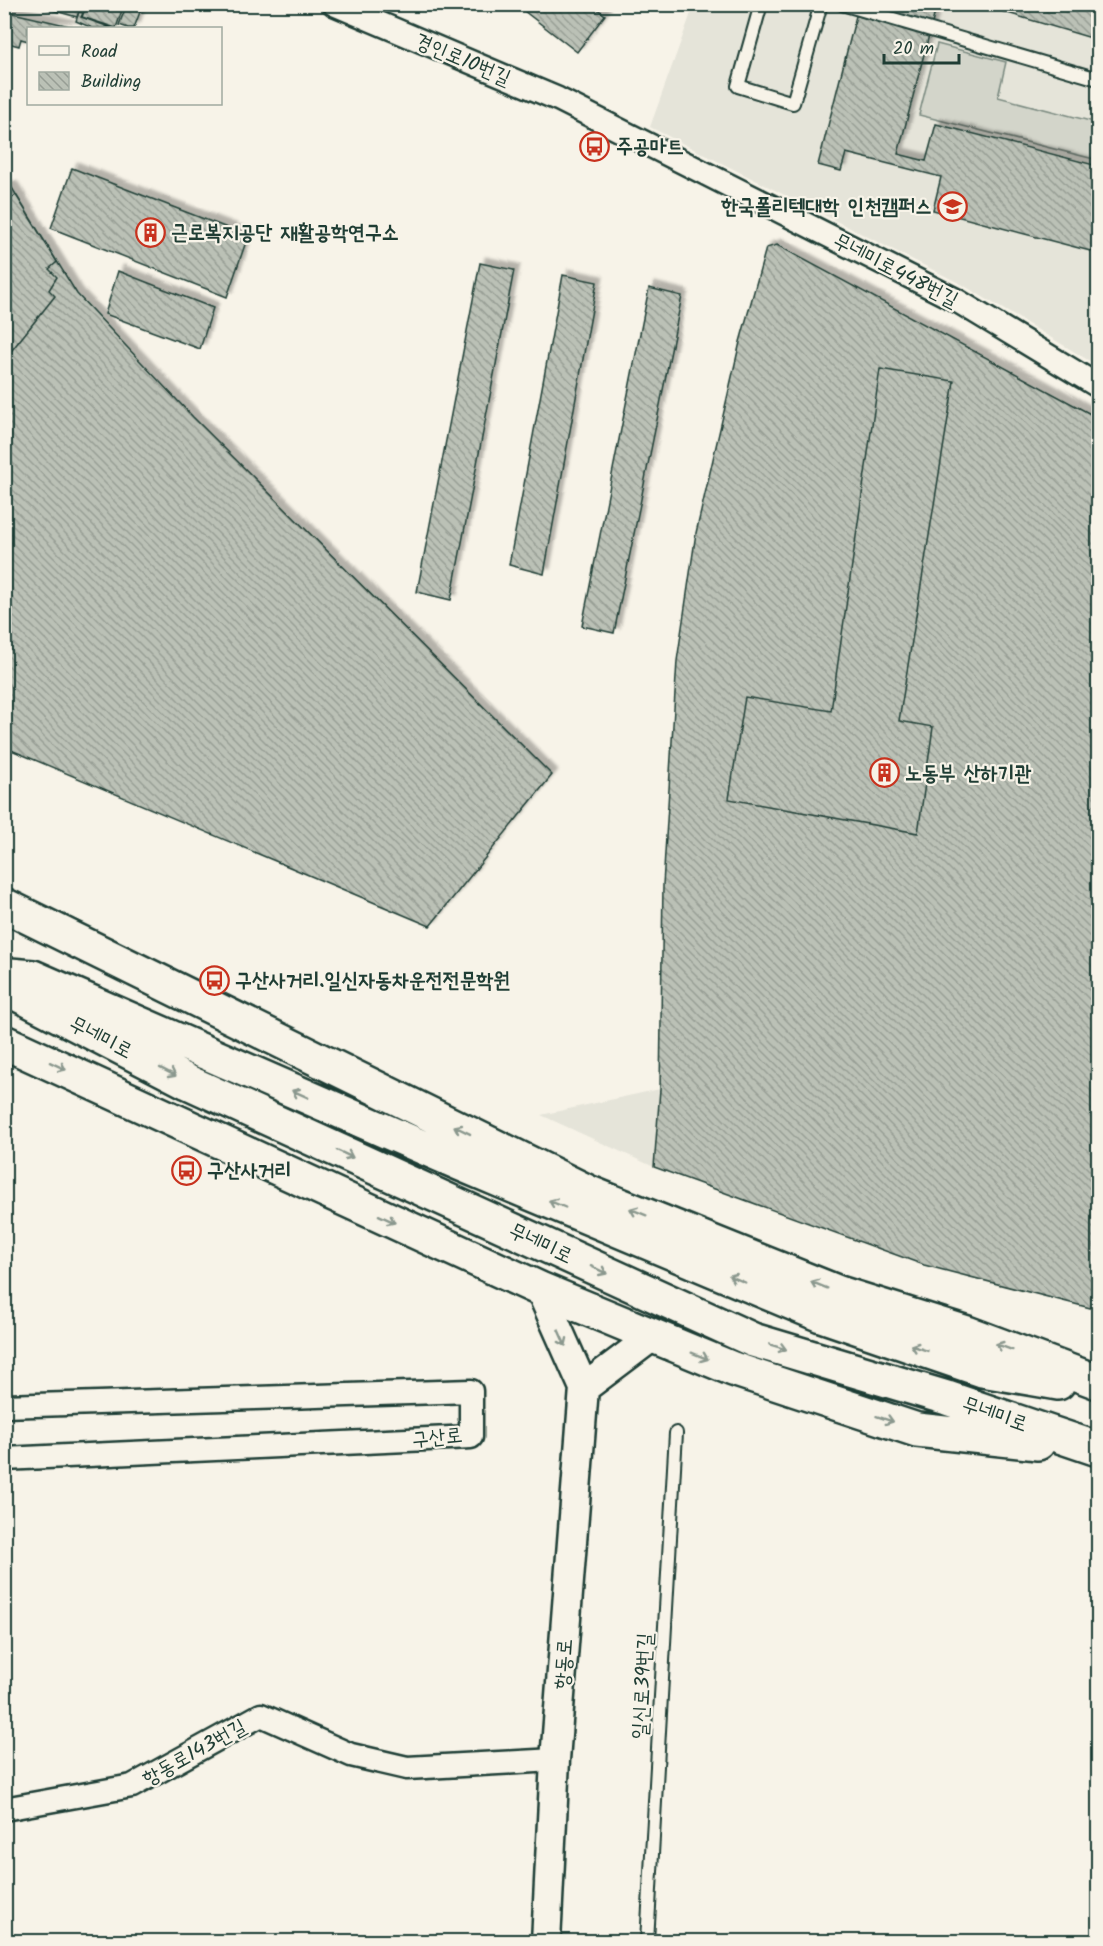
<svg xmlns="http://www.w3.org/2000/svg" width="1103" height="1946" font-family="Kalam,'Poor Story',sans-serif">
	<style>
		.built { fill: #e5e4d9 }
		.garden { fill: #d3d5ca; stroke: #79897f; stroke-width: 1.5 }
		.building { fill: url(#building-back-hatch); stroke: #1f3d34; stroke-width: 1.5; filter: url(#shadow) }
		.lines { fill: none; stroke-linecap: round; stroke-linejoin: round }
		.service-casing { stroke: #1f3d34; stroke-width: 16 }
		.minor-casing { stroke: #1f3d34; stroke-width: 27 }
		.tertiary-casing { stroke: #1f3d34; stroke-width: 33 }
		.secondary-casing { stroke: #1f3d34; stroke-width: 38 }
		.service { stroke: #f7f3e8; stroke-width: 12 }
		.minor { stroke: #f7f3e8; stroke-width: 22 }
		.tertiary { stroke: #f7f3e8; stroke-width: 28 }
		.secondary { stroke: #f7f3e8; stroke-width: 33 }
		.oneway { stroke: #8b988e }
		.labels { text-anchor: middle; stroke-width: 4.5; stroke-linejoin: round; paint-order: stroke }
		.street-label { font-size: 21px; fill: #1f3d34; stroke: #f7f3e8 }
		.poi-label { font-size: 21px; font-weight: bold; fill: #1f3d34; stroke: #f7f3e8; text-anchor: start }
	</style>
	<defs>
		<pattern id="building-back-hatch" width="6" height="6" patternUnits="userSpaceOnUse" patternTransform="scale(1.5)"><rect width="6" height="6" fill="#bbc1b6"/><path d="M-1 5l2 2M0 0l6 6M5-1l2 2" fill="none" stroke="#979e95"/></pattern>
		<filter id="shadow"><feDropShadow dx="5.5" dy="-5.5" stdDeviation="1.5" flood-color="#0004"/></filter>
	</defs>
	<rect width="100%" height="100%" fill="#f7f3e8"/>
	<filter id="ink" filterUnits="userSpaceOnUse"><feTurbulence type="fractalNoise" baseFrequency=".0167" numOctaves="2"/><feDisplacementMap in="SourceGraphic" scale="12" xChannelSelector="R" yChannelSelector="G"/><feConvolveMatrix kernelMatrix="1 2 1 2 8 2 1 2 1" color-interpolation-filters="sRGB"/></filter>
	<g filter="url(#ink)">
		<path class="built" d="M 694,5 L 1098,5 L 1098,366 L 963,285 L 650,127 Z
			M 660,1089 L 654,1167 L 541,1115 Z"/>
		<path class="garden" d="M 937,44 L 1006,62 L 998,97 L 1098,123 L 1098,160 L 919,115 Z"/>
		<path class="building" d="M 30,4 L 81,4 L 77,17 Z
			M 87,4 L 117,4 L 123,7 L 116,28 L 82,17 Z
			M 127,4 L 143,4 L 134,28 L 128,28 L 119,25 Z
			M 515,4 L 591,4 L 605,15 L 577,52 Z
			M 859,4 L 904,4 L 935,12 L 898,154 L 926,161 L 936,124 L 1098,166 L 1098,253 L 933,210 L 941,177 L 846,153 L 841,171 L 818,165 Z
			M 977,4 L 1098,4 L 1098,40 Z
			M 4,11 L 74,27 L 28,28 L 28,41 L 21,39 L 19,46 L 4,42 Z
			M 79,12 L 83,13 L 81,17 L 112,28 L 92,28 L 76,21 Z
			M 72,168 L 248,236 L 227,297 L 51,228 Z
			M 4,186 L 12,188 L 77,294 L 193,417 L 552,775 L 430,926 L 4,747 Z
			M 16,195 L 57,262 L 49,269 L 57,277 L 49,290 L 55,296 L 4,360 L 4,203 Z
			M 777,245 L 1098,418 L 1098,1310 L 924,1265 L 654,1167 L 660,1089 L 663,885 L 677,661 L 696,533 L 740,342 L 766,248 Z
			M 480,263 L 514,270 L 451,600 L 417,592 Z
			M 118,271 L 213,308 L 200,349 L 105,314 Z
			M 563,275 L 597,282 L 544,574 L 509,565 Z
			M 649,288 L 682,296 L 614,633 L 582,626 Z
			M 880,369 L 954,381 L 899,721 L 933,727 L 918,833 L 729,799 L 745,697 L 831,711 Z"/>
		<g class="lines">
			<defs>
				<path id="service" d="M 761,4 L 738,86 L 793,103 L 821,4
					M 842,4 L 1098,79
					M 647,1942 L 676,1433"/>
				<path id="minor" d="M 334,4 L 558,99 L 956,300 L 1098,386
					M 4,1406 L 471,1391 L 471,1437 L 4,1459
					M 4,1809 L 132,1786 L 261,1715 L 351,1755 L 407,1768 L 555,1760"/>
				<path id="tertiary" d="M 540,1289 L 584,1388 L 555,1760 L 546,1942
					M 584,1388 L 653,1336"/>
				<path id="secondary" d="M 4,905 L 590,1193 L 839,1293 L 967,1333 L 1098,1382
					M 10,975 L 33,977 L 461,1164 L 821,1315 L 982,1370 L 1058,1383
					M 4,987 L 188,1082 L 753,1340 L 947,1398 L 1098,1449
					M 4,1042 L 540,1289 L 733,1369 L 917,1430 L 1038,1443"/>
			</defs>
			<use href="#service" class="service-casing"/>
			<use href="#minor" class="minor-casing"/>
			<use href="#tertiary" class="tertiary-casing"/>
			<use href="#secondary" class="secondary-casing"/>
			<use href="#service" class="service"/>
			<use href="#minor" class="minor"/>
			<use href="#tertiary" class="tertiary"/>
			<use href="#secondary" class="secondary"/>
		</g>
		<defs><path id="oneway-shaft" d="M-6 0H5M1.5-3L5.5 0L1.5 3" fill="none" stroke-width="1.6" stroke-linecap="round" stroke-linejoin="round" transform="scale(1.5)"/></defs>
		<g class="oneway">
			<use href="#oneway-shaft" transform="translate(58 1066) rotate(25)"/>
			<use href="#oneway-shaft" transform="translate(168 1072) rotate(27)"/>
			<use href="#oneway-shaft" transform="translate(300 1094) rotate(-156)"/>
			<use href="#oneway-shaft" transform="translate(462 1130) rotate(-154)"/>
			<use href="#oneway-shaft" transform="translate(345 1154) rotate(25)"/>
			<use href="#oneway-shaft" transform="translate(557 1204) rotate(-157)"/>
			<use href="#oneway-shaft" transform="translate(638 1212) rotate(-158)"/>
			<use href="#oneway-shaft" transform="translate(387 1219) rotate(25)"/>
			<use href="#oneway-shaft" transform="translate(599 1270) rotate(25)"/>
			<use href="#oneway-shaft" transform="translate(737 1279) rotate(-157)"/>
			<use href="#oneway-shaft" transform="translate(819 1285) rotate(-158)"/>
			<use href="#oneway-shaft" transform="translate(562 1338) rotate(66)"/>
			<use href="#oneway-shaft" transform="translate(778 1347) rotate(17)"/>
			<use href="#oneway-shaft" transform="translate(1004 1347) rotate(-160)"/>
			<use href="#oneway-shaft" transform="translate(919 1348) rotate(-161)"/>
			<use href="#oneway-shaft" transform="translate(700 1356) rotate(22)"/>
			<use href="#oneway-shaft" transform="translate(885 1419) rotate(18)"/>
		</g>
	</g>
	<defs>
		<symbol id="bus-ring" viewBox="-11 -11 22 22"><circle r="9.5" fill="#f7f3e8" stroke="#c8321e" stroke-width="1.5"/><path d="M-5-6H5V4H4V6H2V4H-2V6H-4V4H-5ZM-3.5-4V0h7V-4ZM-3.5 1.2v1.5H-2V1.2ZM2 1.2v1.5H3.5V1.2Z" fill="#c8321e"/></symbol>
		<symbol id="university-ring" viewBox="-11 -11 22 22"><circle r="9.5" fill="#f7f3e8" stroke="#c8321e" stroke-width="1.5"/><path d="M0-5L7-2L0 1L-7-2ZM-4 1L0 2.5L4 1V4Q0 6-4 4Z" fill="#c8321e"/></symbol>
		<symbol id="building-ring" viewBox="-11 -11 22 22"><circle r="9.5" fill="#f7f3e8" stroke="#c8321e" stroke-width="1.5"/><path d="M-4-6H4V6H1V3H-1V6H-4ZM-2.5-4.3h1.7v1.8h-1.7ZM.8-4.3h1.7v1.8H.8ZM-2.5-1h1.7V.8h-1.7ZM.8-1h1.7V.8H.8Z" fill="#c8321e"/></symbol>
	</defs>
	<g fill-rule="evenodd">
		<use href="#bus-ring" x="578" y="130" width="33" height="33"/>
		<use href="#university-ring" x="936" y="190" width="33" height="33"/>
		<use href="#building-ring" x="134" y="216" width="33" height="33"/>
		<use href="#building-ring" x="868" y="756" width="33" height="33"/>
		<use href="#bus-ring" x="198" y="964" width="33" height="33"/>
		<use href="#bus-ring" x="170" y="1154" width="33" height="33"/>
	</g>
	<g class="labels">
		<g class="street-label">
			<text transform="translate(463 59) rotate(23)" y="7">경인로10번길</text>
			<text transform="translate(896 270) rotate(27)" y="7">무네미로448번길</text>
			<text transform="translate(101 1037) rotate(27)" y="7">무네미로</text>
			<text transform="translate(541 1243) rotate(25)" y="7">무네미로</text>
			<text transform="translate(995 1414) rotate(19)" y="7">무네미로</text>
			<text transform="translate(437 1437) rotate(-6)" y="7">구산로</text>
			<text transform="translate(563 1664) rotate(-86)" y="7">항동로</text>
			<text transform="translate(642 1686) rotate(-87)" y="7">일신로39번길</text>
			<text transform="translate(194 1752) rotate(-29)" y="7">항동로143번길</text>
		</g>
		<g class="poi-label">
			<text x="616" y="153">주공마트</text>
			<text x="932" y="213" text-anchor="end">한국폴리텍대학 인천캠퍼스</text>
			<text x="171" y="239">근로복지공단 재활공학연구소</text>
			<text x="905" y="780">노동부 산하기관</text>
			<text x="235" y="987">구산사거리.일신자동차운전전문학원</text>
			<text x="207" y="1177">구산사거리</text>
		</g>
	</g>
	<rect width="1103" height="1946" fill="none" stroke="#f7f3e8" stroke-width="24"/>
	<rect x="12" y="12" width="1079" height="1922" fill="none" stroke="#1f3d34" stroke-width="2" filter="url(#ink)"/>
	<rect x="27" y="27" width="195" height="78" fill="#f7f3e8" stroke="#a1aaa0" stroke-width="1.5"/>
	<rect x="39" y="46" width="30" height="9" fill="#f7f3e8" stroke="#a1aaa0" stroke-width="1.5"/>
	<text x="81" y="57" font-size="18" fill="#1f3d34">Road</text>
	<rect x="39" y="72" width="30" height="18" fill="url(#building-back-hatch)" stroke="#a1aaa0" stroke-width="1.5"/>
	<text x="81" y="87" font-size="18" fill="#1f3d34">Building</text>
	<path d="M884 54v9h75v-9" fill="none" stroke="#1f3d34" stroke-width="3"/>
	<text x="893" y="54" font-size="18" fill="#1f3d34" stroke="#f7f3e8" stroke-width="4.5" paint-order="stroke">20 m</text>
</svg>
